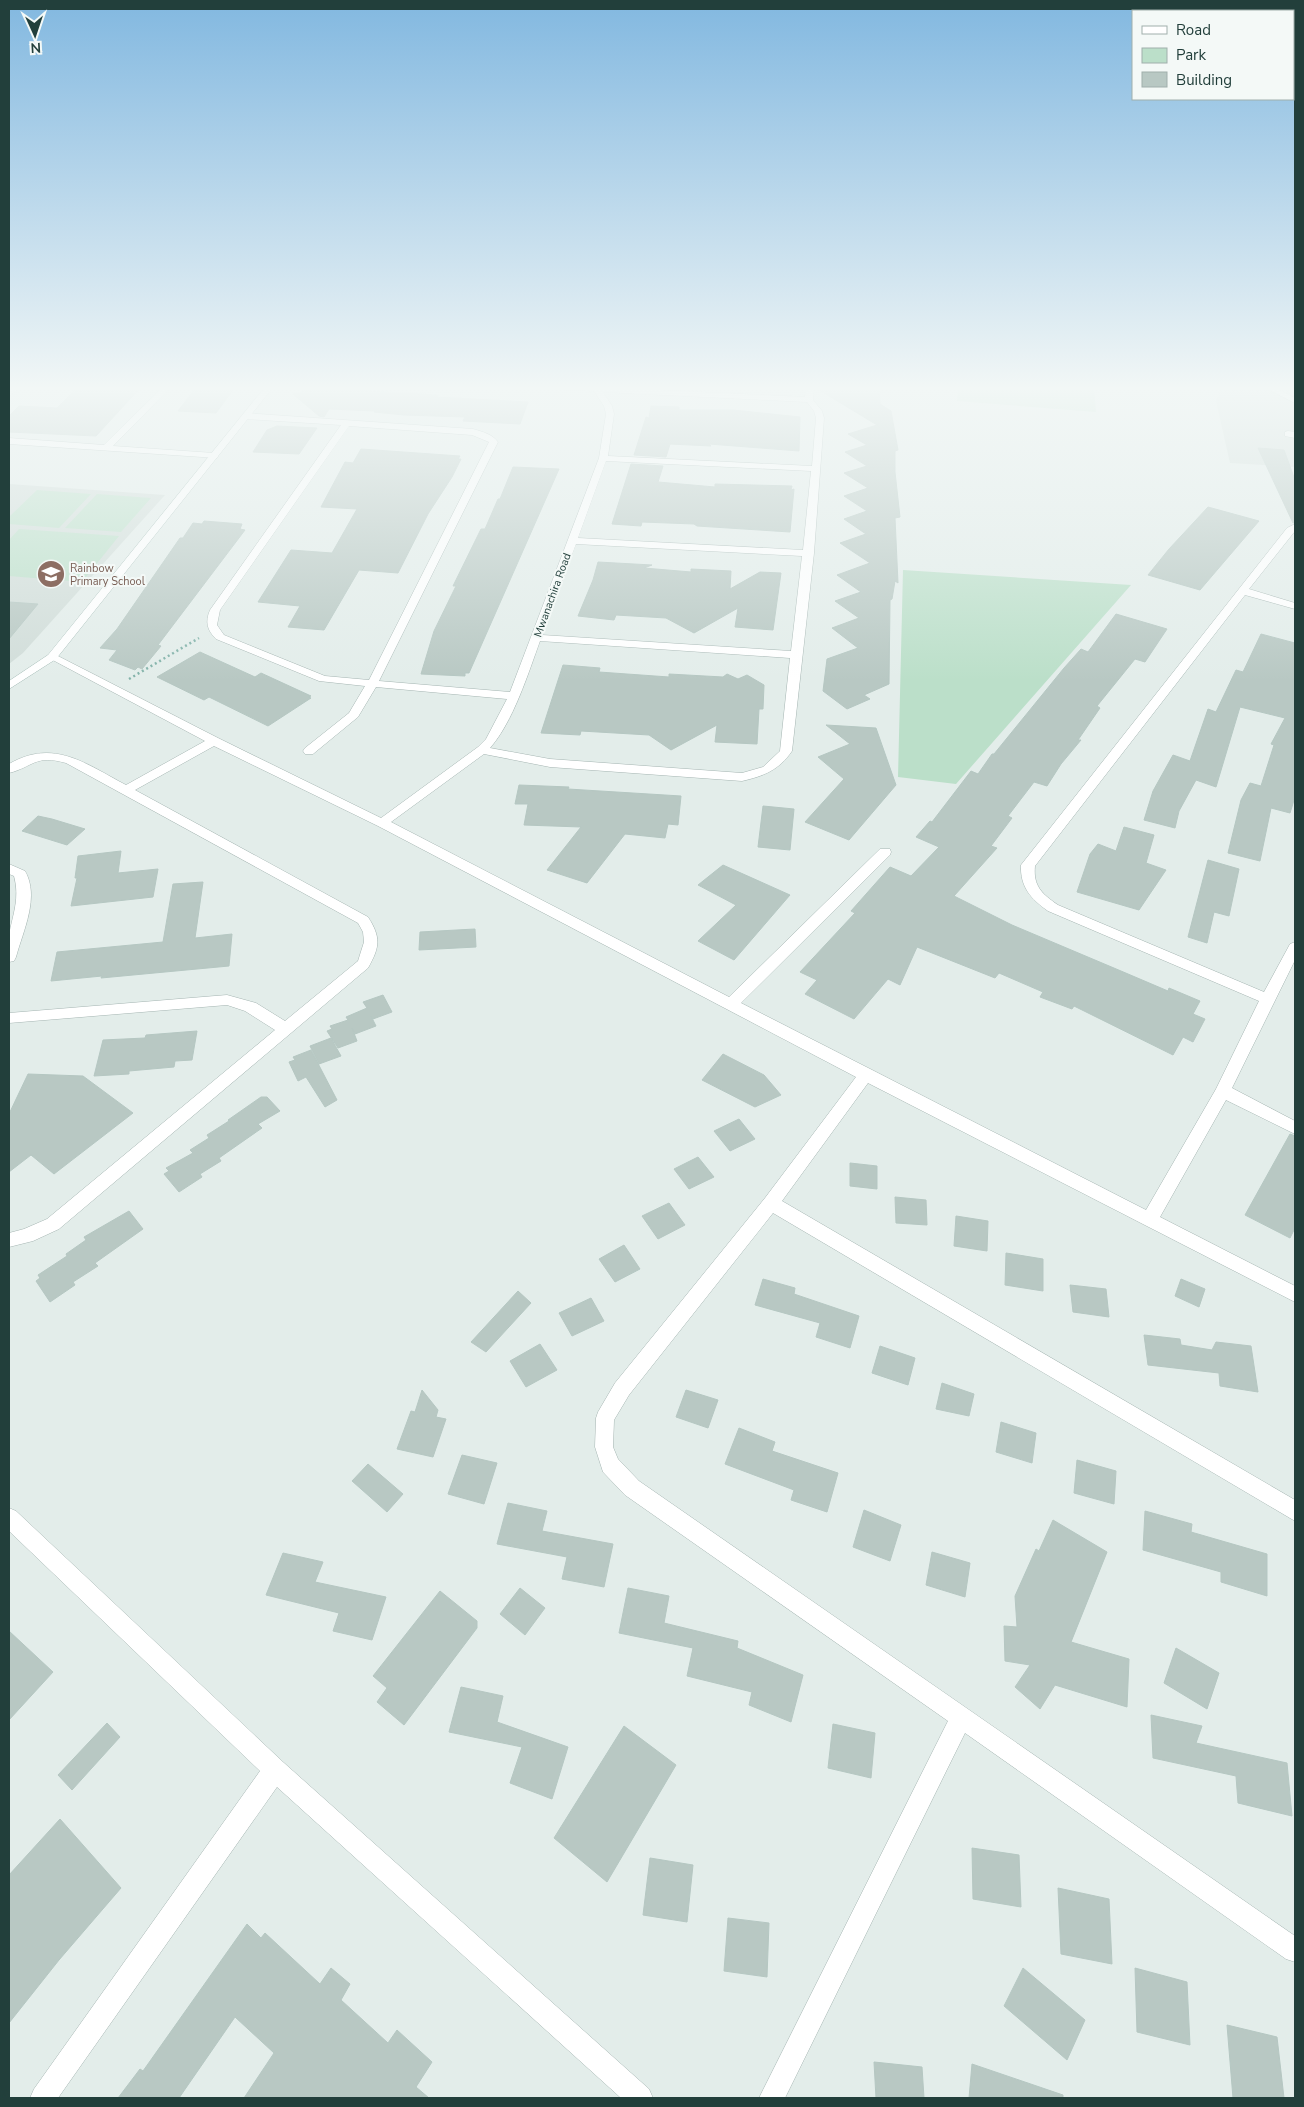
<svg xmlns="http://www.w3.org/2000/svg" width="1304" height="2107" font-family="'Nunito Sans',sans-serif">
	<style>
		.built { fill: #d1ddd9 }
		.green { fill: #bbdfc9 }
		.building { fill: #b8c8c3; stroke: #b5c7c2 }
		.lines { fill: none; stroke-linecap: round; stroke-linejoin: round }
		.street-casing { stroke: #a5b5b2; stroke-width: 1 }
		.secondary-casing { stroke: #a1b9b4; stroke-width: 1 }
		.path { stroke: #82b2a9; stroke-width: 2.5; stroke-dasharray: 2 3; stroke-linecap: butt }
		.street { fill: #fff; fill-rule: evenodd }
		.secondary { fill: #fff; fill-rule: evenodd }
		.labels { text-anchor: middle; stroke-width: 4; stroke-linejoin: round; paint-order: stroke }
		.far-education-label { font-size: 11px; fill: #785e54; stroke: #f4f9f7; text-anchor: start }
		.far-street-label { font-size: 11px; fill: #223f3b; stroke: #f4f9f7 }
	</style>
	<rect width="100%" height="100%" fill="#e3edea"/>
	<path class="built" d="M 1223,386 L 1295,386 L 1295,467 L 1230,463 L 1216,401 Z
		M 9,484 L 165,495 L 23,653 L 9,664 Z"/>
	<path class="green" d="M 958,386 L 1094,386 L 1096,412 L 957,401 Z
		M 37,490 L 91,494 L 59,528 L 9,524 L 9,517 Z
		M 97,494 L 151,498 L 121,532 L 65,528 Z
		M 19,529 L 119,536 L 82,582 L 9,576 L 9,540 Z
		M 903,570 L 1131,585 L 956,784 L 898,777 Z"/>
	<path class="building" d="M 79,386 L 142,386 L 96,436 L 9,432 L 9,416 L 19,406 L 57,408 Z
		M 197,386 L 236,386 L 216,413 L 178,411 Z
		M 816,386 L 862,386 L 879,387 L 880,404 L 891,411 L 898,450 L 895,451 L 895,472 L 900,517 L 895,518 L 898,583 L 895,581 L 892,599 L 890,600 L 889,684 L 864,695 L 870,699 L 847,709 L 823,691 L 827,659 L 858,648 L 832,628 L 859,618 L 835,601 L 861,592 L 837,575 L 870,563 L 840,543 L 866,534 L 844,519 L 867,511 L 844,496 L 868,488 L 844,473 L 867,466 L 845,452 L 867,445 L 848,434 L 877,425 L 816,388 Z
		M 317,388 L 438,395 L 437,397 L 528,402 L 520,424 L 463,421 L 465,417 L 404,415 L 374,412 L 375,411 L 329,409 L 324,417 L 319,416 L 293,394 Z
		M 651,406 L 679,407 L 679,410 L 733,410 L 800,417 L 799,451 L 709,444 L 711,446 L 670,444 L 666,457 L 634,455 L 646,417 L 649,418 Z
		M 277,426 L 317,428 L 299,454 L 253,452 L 267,430 Z
		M 1258,448 L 1284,450 L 1295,480 L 1295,522 L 1293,523 Z
		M 361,449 L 460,456 L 458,459 L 461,459 L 452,477 L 428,514 L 398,573 L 359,570 L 324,630 L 288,627 L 300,606 L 258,602 L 291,550 L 332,553 L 357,509 L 321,507 L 345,462 L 353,463 Z
		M 631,464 L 663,466 L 658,482 L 715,487 L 715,484 L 792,486 L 791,490 L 794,489 L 790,532 L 697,526 L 694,524 L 642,522 L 641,526 L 612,524 Z
		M 513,467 L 559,469 L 469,673 L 465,673 L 465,676 L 421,674 L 434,631 L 456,586 L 453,586 L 481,529 L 485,529 L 498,499 L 500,499 Z
		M 1208,507 L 1259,521 L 1200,590 L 1148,575 L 1169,549 Z
		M 204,521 L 242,524 L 240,529 L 245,530 L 158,645 L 161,646 L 142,669 L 138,667 L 135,670 L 109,660 L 117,650 L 100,648 L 117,629 L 180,538 L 183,538 L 193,523 L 202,524 Z
		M 598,562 L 652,565 L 644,568 L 691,572 L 691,569 L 731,571 L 730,589 L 760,572 L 781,573 L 773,630 L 735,627 L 738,608 L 694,633 L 666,618 L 616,615 L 614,620 L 578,616 L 593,580 Z
		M 9,602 L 38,604 L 9,639 Z
		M 1116,614 L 1167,629 L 1145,662 L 1135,659 L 1097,706 L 1100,708 L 1078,740 L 1081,740 L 1061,764 L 1047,786 L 1034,782 L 1008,816 L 1012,818 L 991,846 L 997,848 L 954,896 L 1012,925 L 1121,971 L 1168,991 L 1169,988 L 1200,1001 L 1193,1014 L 1205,1019 L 1193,1042 L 1183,1037 L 1173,1055 L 1074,1006 L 1072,1009 L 1040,997 L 1043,992 L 999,973 L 995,978 L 917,947 L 900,985 L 888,979 L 854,1019 L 805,994 L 817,980 L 800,972 L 855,913 L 851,911 L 890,867 L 911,876 L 939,847 L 916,837 L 930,821 L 932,822 L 971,771 L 978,774 L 992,754 L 994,754 L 1064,668 L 1081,649 L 1088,652 Z
		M 1261,634 L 1295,643 L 1295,797 L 1290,813 L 1271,808 L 1260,861 L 1228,853 L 1241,800 L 1250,783 L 1261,786 L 1274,745 L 1271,744 L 1285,718 L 1240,707 L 1216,787 L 1196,780 L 1179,811 L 1175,828 L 1144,820 L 1153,791 L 1173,755 L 1190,761 L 1208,709 L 1216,712 L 1236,670 L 1243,672 Z
		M 200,652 L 255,677 L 261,673 L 311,696 L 308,697 L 311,698 L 268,726 L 209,697 L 204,700 L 157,677 Z
		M 563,665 L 600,668 L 599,672 L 669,677 L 669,674 L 723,677 L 727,674 L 738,679 L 747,675 L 764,685 L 763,709 L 759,709 L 757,744 L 715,742 L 717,725 L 671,750 L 649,735 L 581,731 L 580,735 L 541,733 Z
		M 826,725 L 876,728 L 896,785 L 849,840 L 805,822 L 844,779 L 818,757 L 850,744 Z
		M 519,785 L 569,787 L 568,789 L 681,796 L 678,825 L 668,824 L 665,838 L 625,834 L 587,883 L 547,870 L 581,827 L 524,825 L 528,804 L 515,804 Z
		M 763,806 L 794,809 L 790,850 L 758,847 Z
		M 38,816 L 52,819 L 85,829 L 67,845 L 22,831 Z
		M 1124,827 L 1154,835 L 1146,863 L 1166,870 L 1139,910 L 1077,892 L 1090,854 L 1098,844 L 1116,851 Z
		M 121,851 L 118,873 L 158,869 L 153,897 L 71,906 L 77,878 L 75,878 L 78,856 Z
		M 1208,860 L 1239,869 L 1229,916 L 1214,912 L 1207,943 L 1188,937 Z
		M 723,865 L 790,895 L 734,960 L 698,941 L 736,905 L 698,885 Z
		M 203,882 L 195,938 L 232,934 L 229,966 L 101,978 L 102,976 L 51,981 L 57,952 L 163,942 L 173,884 Z
		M 475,929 L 476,947 L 419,950 L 420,932 Z
		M 383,995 L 392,1012 L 373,1019 L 371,1016 L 376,1026 L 355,1034 L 352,1028 L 357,1041 L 338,1048 L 327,1031 L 332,1029 L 330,1026 L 348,1020 L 346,1017 L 367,1008 L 363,1002 Z
		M 197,1031 L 192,1060 L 175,1061 L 174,1067 L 129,1071 L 129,1074 L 94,1076 L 103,1040 L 145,1038 L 146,1035 Z
		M 331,1038 L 341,1056 L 319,1064 L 310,1046 Z
		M 311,1050 L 337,1100 L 325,1107 L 306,1077 L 298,1081 L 289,1062 L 295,1060 L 293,1057 Z
		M 723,1054 L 764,1075 L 781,1095 L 755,1107 L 702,1080 Z
		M 28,1074 L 83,1076 L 133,1113 L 54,1174 L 31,1155 L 9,1172 L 9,1114 Z
		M 261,1097 L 267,1097 L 280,1111 L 258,1124 L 262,1128 L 219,1158 L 221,1161 L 200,1174 L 202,1177 L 179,1192 L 164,1174 L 169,1171 L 166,1168 L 193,1153 L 190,1150 L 209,1138 L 207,1135 L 229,1121 L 228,1120 Z
		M 739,1119 L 755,1139 L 730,1151 L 714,1131 Z
		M 1290,1134 L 1295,1136 L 1295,1228 L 1290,1238 L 1245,1215 Z
		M 698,1157 L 714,1177 L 689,1189 L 674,1169 Z
		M 850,1163 L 877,1166 L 877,1189 L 850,1186 Z
		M 895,1197 L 926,1200 L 927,1225 L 896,1223 Z
		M 669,1203 L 685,1225 L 658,1239 L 642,1216 Z
		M 129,1211 L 143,1229 L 95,1263 L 98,1266 L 73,1282 L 75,1285 L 50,1302 L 36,1281 L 40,1278 L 38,1275 L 67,1256 L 66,1254 L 86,1240 L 84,1237 Z
		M 956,1216 L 988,1221 L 987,1251 L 954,1246 Z
		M 624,1245 L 640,1269 L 615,1282 L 599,1259 Z
		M 1006,1253 L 1043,1259 L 1043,1291 L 1005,1285 Z
		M 763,1279 L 795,1288 L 794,1294 L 859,1316 L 850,1348 L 816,1337 L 820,1323 L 755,1305 Z
		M 1181,1279 L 1205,1289 L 1199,1307 L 1175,1296 Z
		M 1070,1285 L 1106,1289 L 1109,1317 L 1073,1312 Z
		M 518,1291 L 531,1303 L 486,1352 L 471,1342 Z
		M 591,1298 L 604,1321 L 572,1336 L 559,1313 Z
		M 1144,1335 L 1180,1339 L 1181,1345 L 1212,1350 L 1216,1342 L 1251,1346 L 1258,1392 L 1220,1386 L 1219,1373 L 1148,1365 Z
		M 540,1344 L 557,1370 L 526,1387 L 510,1361 Z
		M 880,1346 L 915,1358 L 908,1385 L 872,1373 Z
		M 942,1383 L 974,1394 L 969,1416 L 936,1409 Z
		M 422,1390 L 438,1410 L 436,1417 L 446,1419 L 433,1457 L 397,1449 L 411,1411 L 415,1412 Z
		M 686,1390 L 718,1400 L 708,1428 L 676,1417 Z
		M 1001,1422 L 1036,1433 L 1032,1463 L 996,1452 Z
		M 739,1428 L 775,1442 L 772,1451 L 838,1473 L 827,1512 L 791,1500 L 794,1490 L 725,1464 Z
		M 462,1455 L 497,1463 L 484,1504 L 448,1494 Z
		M 1077,1460 L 1116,1471 L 1114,1504 L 1074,1493 Z
		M 368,1464 L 403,1494 L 387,1512 L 352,1481 Z
		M 508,1503 L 547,1511 L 542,1531 L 613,1544 L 604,1587 L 562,1579 L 567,1557 L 497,1544 Z
		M 864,1510 L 901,1525 L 890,1561 L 853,1547 Z
		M 1145,1511 L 1192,1524 L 1191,1532 L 1267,1554 L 1267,1596 L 1221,1582 L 1221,1572 L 1143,1550 Z
		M 1053,1520 L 1107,1552 L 1071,1642 L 1129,1659 L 1127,1707 L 1055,1685 L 1040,1709 L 1015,1687 L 1030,1665 L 1005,1661 L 1004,1626 L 1017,1627 L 1015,1596 L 1036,1549 L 1039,1551 Z
		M 932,1552 L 970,1563 L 965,1597 L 926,1585 Z
		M 283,1553 L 323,1562 L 315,1582 L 386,1597 L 372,1640 L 333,1631 L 339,1613 L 266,1595 Z
		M 520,1588 L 545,1608 L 525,1635 L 500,1614 Z
		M 628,1588 L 669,1596 L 664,1623 L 738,1641 L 737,1648 L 803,1675 L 791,1722 L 749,1705 L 752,1692 L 687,1676 L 693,1648 L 619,1633 Z
		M 440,1591 L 477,1621 L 477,1628 L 404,1725 L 377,1702 L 387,1688 L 373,1676 Z
		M 9,1631 L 53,1672 L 9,1720 Z
		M 1176,1648 L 1219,1673 L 1207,1709 L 1164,1683 Z
		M 461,1687 L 503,1696 L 497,1722 L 568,1747 L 552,1799 L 510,1783 L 522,1747 L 449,1732 Z
		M 1151,1715 L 1202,1726 L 1196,1743 L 1287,1763 L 1292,1816 L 1238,1803 L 1236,1776 L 1153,1758 Z
		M 107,1723 L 120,1737 L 72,1790 L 58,1775 Z
		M 833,1724 L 875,1733 L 871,1778 L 828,1768 Z
		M 624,1726 L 676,1765 L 607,1882 L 554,1838 Z
		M 60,1819 L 121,1888 L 59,1960 L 9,2023 L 9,1875 Z
		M 972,1848 L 1019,1855 L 1021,1907 L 973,1899 Z
		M 650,1858 L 693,1865 L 687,1922 L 643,1915 Z
		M 1058,1888 L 1109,1899 L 1112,1964 L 1061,1954 Z
		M 728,1918 L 769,1923 L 767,1977 L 724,1971 Z
		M 247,1924 L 261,1938 L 265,1933 L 320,1984 L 331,1968 L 350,1984 L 341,2000 L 388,2043 L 397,2030 L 432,2062 L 416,2087 L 429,2098 L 244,2098 L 274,2053 L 235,2017 L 179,2098 L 118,2098 L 140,2069 L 143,2071 Z
		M 1023,1968 L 1085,2020 L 1067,2060 L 1004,2006 Z
		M 1135,1968 L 1187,1982 L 1190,2045 L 1137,2032 Z
		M 1227,2025 L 1277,2037 L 1284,2098 L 1233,2098 Z
		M 874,2062 L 922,2067 L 924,2098 L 876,2098 Z
		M 972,2064 L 1063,2095 L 1063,2098 L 969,2098 Z"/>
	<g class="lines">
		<defs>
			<path id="street" d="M 14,386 L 22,386 L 9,396 L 9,390 Z
				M 164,386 L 172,386 L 113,446 L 214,453 L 218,456 L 217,458 L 9,444 L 9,438 L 104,445 Z
				M 517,386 L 573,386 L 805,397 L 806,386 L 814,386 L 813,400 L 822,411 L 824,418 L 814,553 L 792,751 C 779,770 764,776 742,781 L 550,767 L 484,754 L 391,822 L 729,997 L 880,849 L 890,849 L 891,852 L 890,855 L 741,1003 L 1146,1210 L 1216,1089 L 1259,1001 L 1048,911 C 1031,899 1020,887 1021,865 L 1287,528 L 1295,524 L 1295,531 L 1249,589 L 1295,603 L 1295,609 L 1245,595 L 1035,866 C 1033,886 1042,894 1058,905 L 1264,992 L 1290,944 L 1295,942 L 1295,960 L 1232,1088 L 1295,1121 L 1295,1134 L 1226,1100 L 1160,1217 L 1295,1286 L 1295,1302 L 868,1083 L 782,1201 L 1295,1500 L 1295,1521 L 773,1213 L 629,1395 L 614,1420 L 613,1447 L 618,1459 L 639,1481 L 1295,1936 L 1295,1962 L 1286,1959 L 965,1733 L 785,2098 L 759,2098 L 948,1721 L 625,1495 L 603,1472 L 595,1447 L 596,1418 L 598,1412 L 615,1383 L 765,1198 L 856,1077 L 378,826 L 214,746 L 135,790 L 368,917 C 381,937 380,947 368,968 L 59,1229 L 33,1241 L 9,1247 L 9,1233 L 24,1229 L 47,1219 L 275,1030 L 245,1011 L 227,1005 L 9,1023 L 9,1013 L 227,995 L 256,1003 L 285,1021 L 358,961 L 364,942 L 363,932 L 358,923 L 66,763 C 35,754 33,767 9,773 L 9,764 C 54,738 86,764 126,785 L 205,741 L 47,657 L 48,655 L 56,655 L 218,738 L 381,818 L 478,747 L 486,739 L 507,699 L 376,687 L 358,717 L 313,754 L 305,754 L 303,751 L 305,748 L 349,713 L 365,686 L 319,681 L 216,639 C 207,630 205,622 210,610 L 341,425 L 245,419 L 241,416 L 245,413 L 473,429 C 483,432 492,434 498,442 L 379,681 L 510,692 L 599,458 L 606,414 L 604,406 L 594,391 L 521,388 ZM 603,392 L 807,402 L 814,411 L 816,418 L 812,466 L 608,456 L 614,414 L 612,406 ZM 349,426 L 472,435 L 489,442 L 369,680 L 325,676 L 224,635 L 217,625 L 220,610 ZM 606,461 L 811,471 L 803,550 L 578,538 ZM 576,544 L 802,556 L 791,651 L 542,635 ZM 540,641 L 790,658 L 780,751 L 763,767 L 742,773 L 550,759 L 490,748 C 513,722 528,674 540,641 Z
				M 1262,386 L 1271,386 L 1295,398 L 1295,403 Z
				M 1288,431 L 1295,432 L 1295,438 L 1285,436 L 1285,432 Z
				M 9,864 L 25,871 C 40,897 23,931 16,957 L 14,961 L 9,962 C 8,954 7,943 9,935 C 13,914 20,898 14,876 L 9,874 Z
				M 9,1508 L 16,1511 L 283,1762 L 649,2089 L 653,2098 L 621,2098 L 277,1787 L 58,2098 L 30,2098 L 34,2089 L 260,1771 L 9,1531 Z"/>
			<path id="secondary" d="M 266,386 L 274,386 L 56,659 L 9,689 L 9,681 L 48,655 Z"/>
		</defs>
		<use href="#street" class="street-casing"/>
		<use href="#secondary" class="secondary-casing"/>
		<path class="path" d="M 129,679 L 199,638"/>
		<use href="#street" class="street"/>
		<use href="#secondary" class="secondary"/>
	</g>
	<linearGradient id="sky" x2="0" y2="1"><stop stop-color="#82b8e0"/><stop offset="0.57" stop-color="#f2f7f6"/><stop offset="1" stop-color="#f2f7f6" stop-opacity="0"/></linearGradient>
	<rect width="1304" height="681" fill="url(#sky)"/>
	<defs>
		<symbol id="school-disc" viewBox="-11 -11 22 22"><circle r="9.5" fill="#8d6e63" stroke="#f4f9f7"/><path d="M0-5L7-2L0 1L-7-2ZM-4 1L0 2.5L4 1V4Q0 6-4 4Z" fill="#fff"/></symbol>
	</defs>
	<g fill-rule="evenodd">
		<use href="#school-disc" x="35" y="558" width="32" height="32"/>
	</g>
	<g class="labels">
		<g class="far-education-label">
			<text x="70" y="572">Rainbow<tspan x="70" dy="13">Primary School</tspan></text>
		</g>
		<g class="far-street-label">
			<text transform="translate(552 595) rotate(-70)" y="4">Mwanachira Road</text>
		</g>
	</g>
	<rect width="1304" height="2107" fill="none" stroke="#223f3b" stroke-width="20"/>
	<rect x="1132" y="10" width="162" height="90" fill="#f4f9f7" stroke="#a0afac"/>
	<rect x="1142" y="26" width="25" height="8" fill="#ffffff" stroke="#a0afac"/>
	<text x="1176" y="35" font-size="15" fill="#223f3b">Road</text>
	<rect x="1142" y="48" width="25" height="15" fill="#bbdfc9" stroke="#a0afac"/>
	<text x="1176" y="60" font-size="15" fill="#223f3b">Park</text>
	<rect x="1142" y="72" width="25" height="15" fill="#b8c8c3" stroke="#a0afac"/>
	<text x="1176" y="85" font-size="15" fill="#223f3b">Building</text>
	<g transform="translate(35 35) rotate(177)" stroke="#f4f9f7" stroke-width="4" paint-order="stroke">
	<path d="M0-4L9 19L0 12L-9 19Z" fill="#223f3b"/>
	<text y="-8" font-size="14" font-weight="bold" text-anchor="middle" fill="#223f3b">N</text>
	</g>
</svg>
